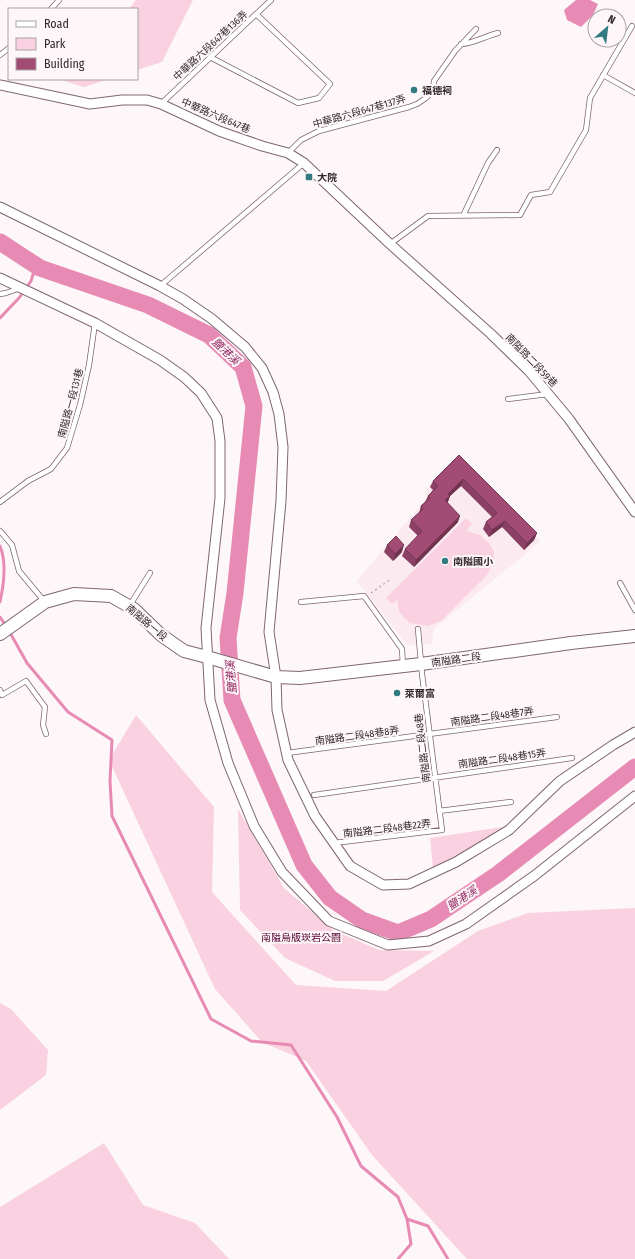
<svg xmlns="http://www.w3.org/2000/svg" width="635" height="1259" font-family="'Fira Sans Condensed','Noto Sans TC',sans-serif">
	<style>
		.built { fill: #fbebf1 }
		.green { fill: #f9d1e1 }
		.water { fill: #e88bb4 }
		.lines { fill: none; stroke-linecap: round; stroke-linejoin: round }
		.stream { stroke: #e88bb4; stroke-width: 3 }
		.river { stroke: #e88bb4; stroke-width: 17 }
		.lane-casing { stroke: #7f6670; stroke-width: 6 }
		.street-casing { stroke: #7f6670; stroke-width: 11 }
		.secondary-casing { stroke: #7f6670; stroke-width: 14 }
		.path { stroke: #bab2b5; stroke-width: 1.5; stroke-dasharray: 2 3; stroke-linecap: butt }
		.lane { stroke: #fff; stroke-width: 4.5 }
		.street { stroke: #fff; stroke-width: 9 }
		.secondary { stroke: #fff; stroke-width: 12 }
		.wall { fill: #8b4064 }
		.shaded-wall { fill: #713451 }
		.building { fill: #a24b74; stroke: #713451 }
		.poi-dot { fill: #327b81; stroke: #fdf7f9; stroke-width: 1.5 }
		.labels { text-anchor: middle; stroke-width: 4; stroke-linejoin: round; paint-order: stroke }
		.street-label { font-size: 10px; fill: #31262b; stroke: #fdf7f9 }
		.poi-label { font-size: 10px; font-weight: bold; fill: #31262b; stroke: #fdf7f9; text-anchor: start }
		.park-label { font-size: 10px; fill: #560033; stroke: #fdf7f9 }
		.water-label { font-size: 11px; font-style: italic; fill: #8e215c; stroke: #fdf7f9 }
	</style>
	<rect width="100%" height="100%" fill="#fdf7f9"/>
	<path class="built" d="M 455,459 L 541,541 L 434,629 L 432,644 L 408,646 L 357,581 L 426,499 L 426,490 Z"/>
	<path class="green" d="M 136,0 L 193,0 L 162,62 L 137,70 L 137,9 L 129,9 Z
		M 57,79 L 109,79 L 84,87 Z
		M 466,518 L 472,524 L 466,531 L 480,535 L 489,543 L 494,552 L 493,563 L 487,575 L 441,621 L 428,626 L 410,623 L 404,618 L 399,611 L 397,600 L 392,604 L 386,598 Z
		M 136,715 L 214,807 L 212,892 L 296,985 L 386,991 L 478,931 L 528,913 L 635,908 L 635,1259 L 467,1259 L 372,1155 L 306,1061 L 262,1042 L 215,989 L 109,760 Z
		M 238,809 L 284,888 L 333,930 L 379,950 L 434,951 L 383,981 L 335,981 L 285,958 L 240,910 Z
		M 502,827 L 467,851 L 433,869 L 430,838 Z
		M 0,1003 L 11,1009 L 48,1050 L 46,1075 L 0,1110 Z
		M 104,1143 L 143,1205 L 195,1223 L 229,1259 L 0,1259 L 0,1207 Z"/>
	<path class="water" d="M 576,0 L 590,0 L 598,4 L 593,15 L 581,27 L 567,20 L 564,10 Z"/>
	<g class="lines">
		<path class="stream" d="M 0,318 L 19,298 L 31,281 L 36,265
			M 0,546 C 7,563 4,584 0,602
			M 0,617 L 6,626
			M 9,631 L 27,663 L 68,712 L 112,740 L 110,781 L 112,816 L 211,1019 L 251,1041 L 291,1045 L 337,1117 L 361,1166 L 398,1197 L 407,1219 L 411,1244 L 398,1259
			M 407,1219 L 428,1226 L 448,1259"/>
		<path class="river" d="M 0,242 L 40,268 L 148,305 L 209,335 L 243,367 L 254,406 L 235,593 L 228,638 L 232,700 L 304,865 L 330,898 L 362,920 L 398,933 L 431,919 L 498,874 L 635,767"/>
		<defs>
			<path id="lane" d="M 51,9 L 59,0
				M 461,44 C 472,44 486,36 498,33
				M 0,55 L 9,48
				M 210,57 L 298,103 L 319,98 L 330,84 L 256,14
				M 603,75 L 635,93
				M 161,104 L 271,0
				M 288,153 L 301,140 L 319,131 L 409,107 L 417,104 L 426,98 L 433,90 L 434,81 L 455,51 L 476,29
				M 463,216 L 488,163 L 497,150
				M 390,244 L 428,216 L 520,215 L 531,195 L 550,192 L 586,130 L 590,98 L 632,26
				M 160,286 L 304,163
				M 0,294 L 6,293 L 20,288
				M 508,399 L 548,394
				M 0,502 L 28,481 L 51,469 L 67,448 L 80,405 L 89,365 L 95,323
				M 0,531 L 12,545 L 19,571 L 44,601
				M 620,583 L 635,610
				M 301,602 L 364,596 L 402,649 L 403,666
				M 130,605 L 150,573
				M 0,690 L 2,695 L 26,681 L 45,707 L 43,725 L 46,734
				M 287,753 L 557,717
				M 314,795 L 572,758
				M 439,811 L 511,802
				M 334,843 L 442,830 L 422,674 L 418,629"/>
			<path id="street" d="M 0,85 L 90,104 L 122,100 L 147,100 L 161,104 L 219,131 L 262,146 L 288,153 L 304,163 L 390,244 L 491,334 L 529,371 L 569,419 L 635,512
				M 0,207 L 160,286 L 183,299 L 212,319 L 245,347 L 262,368 L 273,392 L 279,414 L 283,447 L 281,501 L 269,632 L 276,677 L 277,710 L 288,760 L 315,816 L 350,866 L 383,885 L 409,884 L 456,862 L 509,830 L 560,781 L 613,745 L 635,732
				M 0,278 L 95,323 L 160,360 L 184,377 L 201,393 L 217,418 L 220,441 L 220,498 L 206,628 L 210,700 L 228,763 L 254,826 L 282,872 L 329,921 L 388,945 L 429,941 L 466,924 L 534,876 L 635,796"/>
			<path id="secondary" d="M 0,634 L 45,602 L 74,594 L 111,596 L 134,609 L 161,635 L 184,651 L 207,657 L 276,677 L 300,678 L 421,664 L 571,643 L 635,636"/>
		</defs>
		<use href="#lane" class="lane-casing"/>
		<use href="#street" class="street-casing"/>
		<use href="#secondary" class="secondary-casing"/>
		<path class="path" d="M 371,593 L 391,579"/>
		<use href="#lane" class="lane"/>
		<use href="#street" class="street"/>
		<use href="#secondary" class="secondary"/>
	</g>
	<path class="wall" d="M 459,455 L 537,533 L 534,540 L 524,550 L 502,527 L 489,537 L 483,529 L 486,522 L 492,517 L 461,486 L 450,496 L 447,503 L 458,522 L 414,567 L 402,556 L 405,549 L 418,536 L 409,527 L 411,520 L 419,513 L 421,506 L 425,502 L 428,496 L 433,490 L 430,487 L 433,481 Z
		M 387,545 L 402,552 L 393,561 L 384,552 Z"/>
	<path class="shaded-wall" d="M 463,479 L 461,486 L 450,496 L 448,502 L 443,507 L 448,494 Z
		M 460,516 L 458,522 L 414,567 L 416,560 Z
		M 505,521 L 502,527 L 489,537 L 492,530 Z
		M 537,533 L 534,540 L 524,550 L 527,543 Z
		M 404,545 L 402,552 L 393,561 L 395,554 Z"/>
	<path class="building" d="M 459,455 L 537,533 L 527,543 L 505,521 L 492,530 L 486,522 L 497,513 L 463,479 L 448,494 L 450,496 L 445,500 L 460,516 L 416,560 L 405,549 L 422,531 L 411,520 L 423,509 L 421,506 L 430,498 L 428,496 L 438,486 L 433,481 Z
		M 396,536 L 404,545 L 395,554 L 387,545 Z"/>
	<g class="poi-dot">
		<circle cx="414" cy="90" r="4"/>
		<rect x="305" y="173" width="8" height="8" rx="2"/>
		<circle cx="445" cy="561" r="4"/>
		<circle cx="397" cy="693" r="4"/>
	</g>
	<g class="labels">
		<g class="street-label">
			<text transform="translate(210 45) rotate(-43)" y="4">中華路六段647巷136弄</text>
			<text transform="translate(359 111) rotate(-16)" y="4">中華路六段647巷137弄</text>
			<text transform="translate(216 115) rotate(23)" y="4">中華路六段647巷</text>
			<text transform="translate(532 360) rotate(46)" y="4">南隘路二段59巷</text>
			<text transform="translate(70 403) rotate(-75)" y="4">南隘路一段131巷</text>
			<text transform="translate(147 622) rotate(40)" y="4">南隘路一段</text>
			<text transform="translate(456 659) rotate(-8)" y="4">南隘路二段</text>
			<text transform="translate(492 716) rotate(-8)" y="4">南隘路二段48巷7弄</text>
			<text transform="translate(357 735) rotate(-8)" y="4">南隘路二段48巷8弄</text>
			<text transform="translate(422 748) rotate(-97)" y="4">南隘路二段48巷</text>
			<text transform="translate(502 758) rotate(-8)" y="4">南隘路二段48巷15弄</text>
			<text transform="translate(387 828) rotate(-7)" y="4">南隘路二段48巷22弄</text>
		</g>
		<g class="poi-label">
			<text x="422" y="94">福德祠</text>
			<text x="317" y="181">大院</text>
			<text x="453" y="565">南隘國小</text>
			<text x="405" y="697">萊爾富</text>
		</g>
		<g class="park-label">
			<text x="301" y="941">南隘烏版崁岩公園</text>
		</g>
		<g class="water-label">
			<text transform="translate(226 351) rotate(43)" y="4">鹽港溪</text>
			<text transform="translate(231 677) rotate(-94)" y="4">鹽港溪</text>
			<text transform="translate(462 898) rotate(-34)" y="4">鹽港溪</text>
		</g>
	</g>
	<rect x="8" y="8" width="130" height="72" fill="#fdf7f9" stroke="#aba3a7"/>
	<rect x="16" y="21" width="20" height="6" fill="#ffffff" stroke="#aba3a7"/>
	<text x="44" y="28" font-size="12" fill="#31262b">Road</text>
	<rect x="16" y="38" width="20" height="12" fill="#f9d1e1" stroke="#aba3a7"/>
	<text x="44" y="48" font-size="12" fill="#31262b">Park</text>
	<rect x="16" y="58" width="20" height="12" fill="#a24b74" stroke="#aba3a7"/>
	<text x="44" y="68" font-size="12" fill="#31262b">Building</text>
	<g transform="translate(607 28) rotate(28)"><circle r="19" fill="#fdf7f9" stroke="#aba3a7"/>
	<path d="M0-3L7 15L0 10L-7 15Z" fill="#327b81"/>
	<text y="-6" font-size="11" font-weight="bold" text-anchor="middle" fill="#31262b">N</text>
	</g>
</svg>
